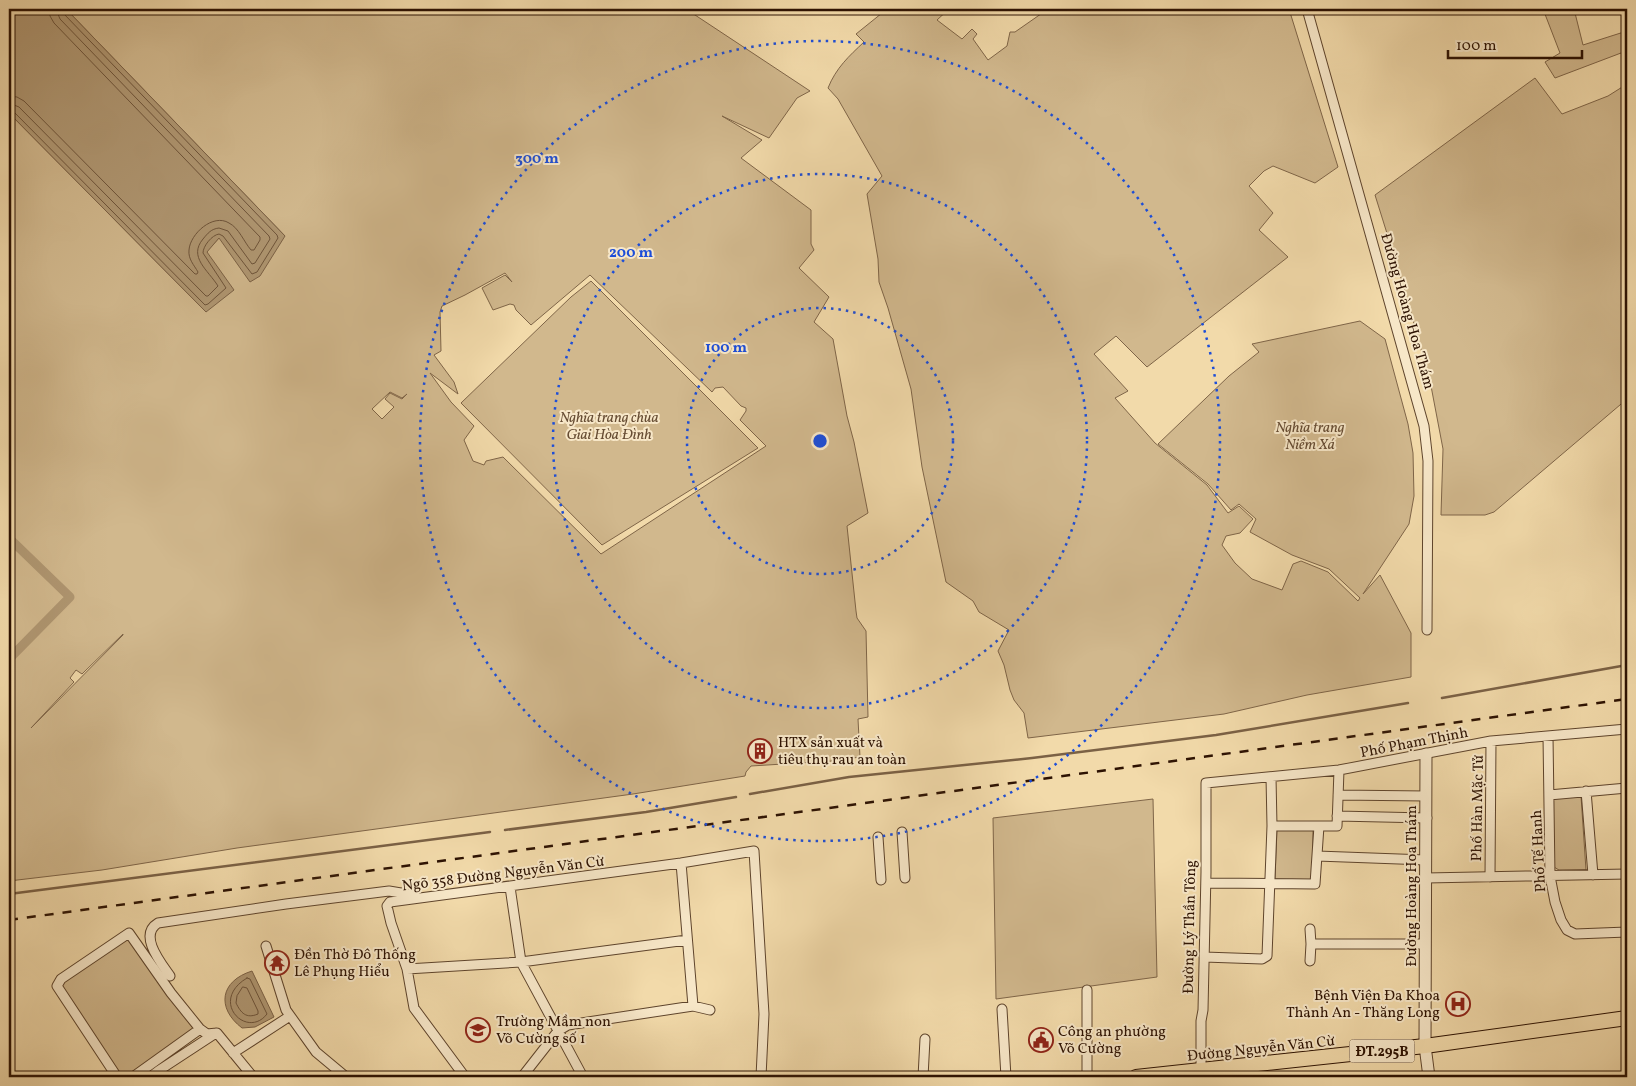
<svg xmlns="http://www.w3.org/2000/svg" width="1636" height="1086" font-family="Vollkorn,serif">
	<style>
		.green { fill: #d1b88d; stroke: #7f6548; fill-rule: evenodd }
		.water { fill: #af9671; stroke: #7b6145 }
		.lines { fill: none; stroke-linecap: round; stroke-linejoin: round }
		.shore { stroke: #6e543a; stroke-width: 1 }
		.stream { stroke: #7b6145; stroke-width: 2.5 }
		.canal { stroke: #af9671; stroke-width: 9 }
		.minor-casing { stroke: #5e442c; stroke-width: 11 }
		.tertiary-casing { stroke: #5e442c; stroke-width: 13 }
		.primary-casing { stroke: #2d1202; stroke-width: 16 }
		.minor { stroke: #f7e7c8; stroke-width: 9 }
		.tertiary { stroke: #f7e7c8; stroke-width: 11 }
		.primary { stroke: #f2daaa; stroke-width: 14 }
		.rail { stroke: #2d1202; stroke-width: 2.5; stroke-dasharray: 9 9; stroke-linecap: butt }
		.ring { fill: none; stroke: #1d4ed8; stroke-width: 2.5; stroke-dasharray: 2.5 5 }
		.labels { text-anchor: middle; stroke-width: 4; stroke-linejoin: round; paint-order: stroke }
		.shield { fill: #f7e7c8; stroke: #6a523d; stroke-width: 1 }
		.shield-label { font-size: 14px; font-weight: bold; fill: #2d1202 }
		.street-label { font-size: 15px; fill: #2d1202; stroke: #f7e7c8 }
		.park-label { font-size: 15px; font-style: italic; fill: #664c33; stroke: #f7e7c8 }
		.poi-label { font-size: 15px; fill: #2d1202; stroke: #f7e7c8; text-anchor: start }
		.centre { fill: #1d4ed8; stroke: #f7e7c8; stroke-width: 2.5 }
		.ring-label { font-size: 15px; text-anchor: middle; font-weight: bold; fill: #1d4ed8; stroke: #f7e7c8; stroke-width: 4; stroke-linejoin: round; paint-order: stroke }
	</style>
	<rect width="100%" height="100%" fill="#f2daaa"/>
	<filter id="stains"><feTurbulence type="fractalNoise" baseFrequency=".004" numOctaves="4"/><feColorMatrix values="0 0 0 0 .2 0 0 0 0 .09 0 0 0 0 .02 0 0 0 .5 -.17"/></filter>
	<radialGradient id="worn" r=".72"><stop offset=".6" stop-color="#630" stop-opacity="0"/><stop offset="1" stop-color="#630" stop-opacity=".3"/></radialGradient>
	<path class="green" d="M 66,9 L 691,9 L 689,11 L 810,91 L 797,98 L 769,138 L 722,116 L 762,140 L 741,158 L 811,210 L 811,244 L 814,250 L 799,268 L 829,297 L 814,322 L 833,339 L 847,416 L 854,442 L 868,513 L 847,526 L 856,611 L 857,618 L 866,631 L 868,717 L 858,719 L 860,757 L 832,761 L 751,766 L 746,772 L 745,776 L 633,794 L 237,848 L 102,870 L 9,881 L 9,113 L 206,312 L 207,251 L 219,238 L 285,236 ZM 505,273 L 512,282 L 505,275 L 482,288 L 493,310 L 510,304 L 514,305 L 516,310 L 531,325 L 590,275 L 712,392 L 715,388 L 723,387 L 741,406 L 746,408 L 746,411 L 740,420 L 766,446 L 601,554 L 503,457 L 486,461 L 484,465 L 473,461 L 464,440 L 474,426 L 451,402 L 430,373 L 458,394 L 454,382 L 434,355 L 441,351 L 440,312 L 442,306 L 465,295 ZM 390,392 L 402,398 L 407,394 L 402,399 L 390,393 L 385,399 L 394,407 L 382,419 L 372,409 ZM 123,634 L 123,635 L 31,728 L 74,682 L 70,678 L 76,670 L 82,674 Z
		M 887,9 L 949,9 L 937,20 L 962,39 L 972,29 L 977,34 L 973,39 L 988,60 L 1007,46 L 1010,32 L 1015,32 L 1048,9 L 1289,9 L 1338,167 L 1315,183 L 1273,166 L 1264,171 L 1249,186 L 1273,213 L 1259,230 L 1288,257 L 1147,367 L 1116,336 L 1094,354 L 1128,391 L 1115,398 L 1155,443 L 1207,485 L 1228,513 L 1239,506 L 1253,519 L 1240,533 L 1226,536 L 1222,545 L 1235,563 L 1252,579 L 1282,590 L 1293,564 L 1301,561 L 1328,572 L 1358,601 L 1360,598 L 1329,569 L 1292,555 L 1250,532 L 1256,519 L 1239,504 L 1231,510 L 1208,484 L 1158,444 L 1229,376 L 1259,352 L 1252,344 L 1360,321 L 1385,339 L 1408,424 L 1413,453 L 1414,496 L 1409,524 L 1363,594 L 1380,575 L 1411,633 L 1411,677 L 1307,695 L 1224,714 L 1028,738 L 1024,713 L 1014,700 L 1010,690 L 1004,665 L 998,651 L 1009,630 L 979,612 L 973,601 L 946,582 L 922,467 L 911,389 L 888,308 L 879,282 L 878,259 L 867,194 L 882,176 L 838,99 L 828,88 C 836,68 849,56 864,42 L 856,34 Z
		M 1543,9 L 1574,9 L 1583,45 L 1627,31 L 1627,62 L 1621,53 L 1555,78 L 1545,62 L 1560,53 Z
		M 1535,78 L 1562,114 L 1608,96 L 1627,84 L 1627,399 L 1494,512 L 1485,515 L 1441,515 L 1443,449 L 1431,386 L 1405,291 L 1375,195 Z
		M 591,281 L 758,448 L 602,545 L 461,403 L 571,297 Z
		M 1581,796 L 1586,870 L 1559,870 L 1554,867 L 1553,798 Z
		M 1153,799 L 1157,977 L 996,999 L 993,818 Z
		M 1277,829 L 1313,830 L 1312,880 L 1275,879 Z
		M 130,938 L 194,1029 L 127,1077 L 120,1077 L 60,986 L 62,981 Z"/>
	<path class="water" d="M 9,9 L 66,9 L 285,236 L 260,276 L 250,282 L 219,238 L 207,252 L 234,290 L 206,312 L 9,113 Z
		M 252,971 L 274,1017 L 255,1027 L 242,1028 C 216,1008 220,981 252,971 Z"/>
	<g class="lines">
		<path class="shore" d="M 9,96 L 17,97 L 24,101 L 195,274 L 197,274 L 198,272 C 194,265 188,259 189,250 C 190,234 213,213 229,223 C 239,228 244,242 251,250 L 254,250 L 260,240 L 260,237 L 54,23 L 50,16 L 49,9
			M 9,103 L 19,107 L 206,296 L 208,296 L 218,286 C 208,270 188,257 203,239 C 208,233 211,229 219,228 L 228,231 L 252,264 L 255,263 L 270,239 L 269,236 L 60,19 L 56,9
			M 9,110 L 14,112 L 205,305 L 208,304 L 226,288 L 203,253 C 203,246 212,235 219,234 L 223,236 L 252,274 L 257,272 L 278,238 L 277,235 L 64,14 L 62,9
			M 247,978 L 250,979 L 267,1014 C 247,1040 208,1001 247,978 Z
			M 243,987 L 247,988 L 258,1011 L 258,1014 C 246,1019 241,1013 236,1003 L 237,996 Z"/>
		<path class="stream" d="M 1442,698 L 1627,665
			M 750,794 L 849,777 L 1032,758 L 1216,735 L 1408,703
			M 505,830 L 646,812 L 736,797
			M 9,894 L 490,832"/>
		<path class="canal" d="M 9,538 L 70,597 L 9,659"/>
		<defs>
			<path id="minor" d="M 1307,9 L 1424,426 L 1428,461 L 1427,630
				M 1548,736 L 1550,876 L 1555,902 L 1561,920 L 1567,930 L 1575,934 L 1627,932
				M 1586,791 L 1593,875
				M 1338,795 L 1426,796
				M 1549,795 L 1627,788
				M 1337,816 L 1427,818
				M 1272,826 L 1337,826 L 1339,770
				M 902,832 L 905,878
				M 878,837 L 881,880
				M 1317,856 L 1426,860
				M 681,863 L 693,1006
				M 1490,877 L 1491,741
				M 1426,878 L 1627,874
				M 1206,883 L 1315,884 L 1319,826
				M 510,887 L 521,962 L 583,1077
				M 1310,929 L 1311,944
				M 266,946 L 286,1010 L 316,1052 L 346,1077
				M 1204,957 L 1262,959 L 1267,956 L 1272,826 L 1271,777
				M 1310,961 L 1311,944 L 1425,944
				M 407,969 L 521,962 L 687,940
				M 170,976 C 161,963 138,935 158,923 L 286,904 L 389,891 L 413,895
				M 1087,990 L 1087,1077
				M 1002,1009 L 1006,1077
				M 233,1053 L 290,1016
				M 1201,1070 L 1201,1021 L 1203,1010 L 1206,872 L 1206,783 L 1339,770 L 1491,741 L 1627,729
				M 117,1077 L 57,986 L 61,979 L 129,933 L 171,993 L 200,1029 L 207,1034 L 217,1033 L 253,1077
				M 133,1077 L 200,1029
				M 155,1077 L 154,1074 L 158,1071 L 216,1033
				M 465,1077 L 414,1008 L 407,969 L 391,923 L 387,906 L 390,902 L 681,863 L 754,851 L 764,1014 L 761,1077
				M 522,1077 L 558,1031 L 568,1025 L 693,1006 L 710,1010
				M 923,1077 L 925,1039"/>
			<path id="tertiary" d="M 1426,754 L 1425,1046 L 1429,1077"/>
			<path id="primary" d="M 1136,1077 L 1425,1046 L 1627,1018"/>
		</defs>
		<use href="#minor" class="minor-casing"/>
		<use href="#tertiary" class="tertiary-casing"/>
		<use href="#primary" class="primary-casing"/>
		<use href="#minor" class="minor"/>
		<use href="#tertiary" class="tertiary"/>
		<use href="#primary" class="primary"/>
		<path class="rail" d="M 9,920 L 1627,699"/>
	</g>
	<g class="ring">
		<circle cx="820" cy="441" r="133"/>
		<circle cx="820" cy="441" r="267"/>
		<circle cx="820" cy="441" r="400"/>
	</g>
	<defs>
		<symbol id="building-ring" viewBox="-11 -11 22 22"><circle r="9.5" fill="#f7e7c8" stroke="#8f2418" stroke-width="1.5"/><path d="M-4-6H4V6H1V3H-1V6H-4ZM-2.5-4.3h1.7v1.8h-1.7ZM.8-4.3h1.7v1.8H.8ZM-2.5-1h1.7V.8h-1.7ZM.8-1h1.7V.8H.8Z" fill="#8f2418"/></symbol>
		<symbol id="temple-ring" viewBox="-11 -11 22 22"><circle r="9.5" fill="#f7e7c8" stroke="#8f2418" stroke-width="1.5"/><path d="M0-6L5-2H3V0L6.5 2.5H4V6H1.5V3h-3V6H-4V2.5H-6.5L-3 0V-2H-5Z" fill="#8f2418"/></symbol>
		<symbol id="hospital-ring" viewBox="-11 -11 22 22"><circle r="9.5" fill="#f7e7c8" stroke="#8f2418" stroke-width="1.5"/><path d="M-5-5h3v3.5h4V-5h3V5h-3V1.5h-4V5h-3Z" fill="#8f2418"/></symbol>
		<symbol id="school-ring" viewBox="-11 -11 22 22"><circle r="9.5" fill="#f7e7c8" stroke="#8f2418" stroke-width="1.5"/><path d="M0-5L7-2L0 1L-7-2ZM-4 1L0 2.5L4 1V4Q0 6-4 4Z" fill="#8f2418"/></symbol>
		<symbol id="civic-ring" viewBox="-11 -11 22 22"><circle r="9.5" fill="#f7e7c8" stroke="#8f2418" stroke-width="1.5"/><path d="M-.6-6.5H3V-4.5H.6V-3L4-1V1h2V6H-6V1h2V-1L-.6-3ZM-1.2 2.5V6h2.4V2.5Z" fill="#8f2418"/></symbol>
	</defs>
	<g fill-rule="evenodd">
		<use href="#building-ring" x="746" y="737" width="28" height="28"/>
		<use href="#temple-ring" x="263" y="949" width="28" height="28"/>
		<use href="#hospital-ring" x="1444" y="990" width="28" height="28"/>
		<use href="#school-ring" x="464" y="1016" width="28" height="28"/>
		<use href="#civic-ring" x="1027" y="1026" width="28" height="28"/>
	</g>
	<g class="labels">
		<rect class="shield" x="1349.5" y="1039.5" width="65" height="23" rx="4"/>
		<g class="shield-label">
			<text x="1382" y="1056">ĐT.295B</text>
		</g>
		<g class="street-label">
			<text transform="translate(1408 311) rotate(74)" y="5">Đường Hoàng Hoa Thám</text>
			<text transform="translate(1414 742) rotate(-11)" y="5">Phố Phạm Thịnh</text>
			<text transform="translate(1477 808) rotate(-89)" y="5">Phố Hàn Mặc Tử</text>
			<text transform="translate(1538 851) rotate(-93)" y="5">Phố Tế Hanh</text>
			<text transform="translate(503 873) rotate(-7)" y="5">Ngõ 358 Đường Nguyễn Văn Cừ</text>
			<text transform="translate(1411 886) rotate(-90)" y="5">Đường Hoàng Hoa Thám</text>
			<text transform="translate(1189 927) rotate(-89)" y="5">Đường Lý Thần Tông</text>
			<text transform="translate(1261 1048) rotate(-6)" y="5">Đường Nguyễn Văn Cừ</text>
		</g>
		<g class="park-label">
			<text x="609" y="422">Nghĩa trang chùa<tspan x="609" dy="17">Giai Hòa Đình</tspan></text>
			<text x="1310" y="432">Nghĩa trang<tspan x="1310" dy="17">Niềm Xá</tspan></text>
		</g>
		<g class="poi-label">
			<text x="778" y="747">HTX sản xuất và<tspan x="778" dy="17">tiêu thụ rau an toàn</tspan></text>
			<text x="294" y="959">Đền Thờ Đô Thống<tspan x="294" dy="17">Lê Phụng Hiểu</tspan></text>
			<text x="1440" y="1000" text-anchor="end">Bệnh Viện Đa Khoa<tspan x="1440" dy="17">Thành An - Thăng Long</tspan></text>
			<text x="496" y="1026">Trường Mầm non<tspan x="496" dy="17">Võ Cường số 1</tspan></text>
			<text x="1058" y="1036">Công an phường<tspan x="1058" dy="17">Võ Cường</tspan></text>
		</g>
	</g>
	<circle cx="820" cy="441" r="8" class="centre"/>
	<g class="ring-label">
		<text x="537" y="163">300 m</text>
		<text x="631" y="257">200 m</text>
		<text x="726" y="352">100 m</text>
	</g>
	<rect width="1636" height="1086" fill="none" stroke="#f2daaa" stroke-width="30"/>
	<rect x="10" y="10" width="1616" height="1066" fill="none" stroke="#2d1202" stroke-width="2.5"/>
	<rect x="15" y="15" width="1606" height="1056" fill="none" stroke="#2d1202"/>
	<path d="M1448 50v8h134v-8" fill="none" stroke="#2d1202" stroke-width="2.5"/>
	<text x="1456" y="50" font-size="15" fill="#2d1202" stroke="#f7e7c8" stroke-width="4" paint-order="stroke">100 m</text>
	<rect width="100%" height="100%" filter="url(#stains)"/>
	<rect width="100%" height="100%" fill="url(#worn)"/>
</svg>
